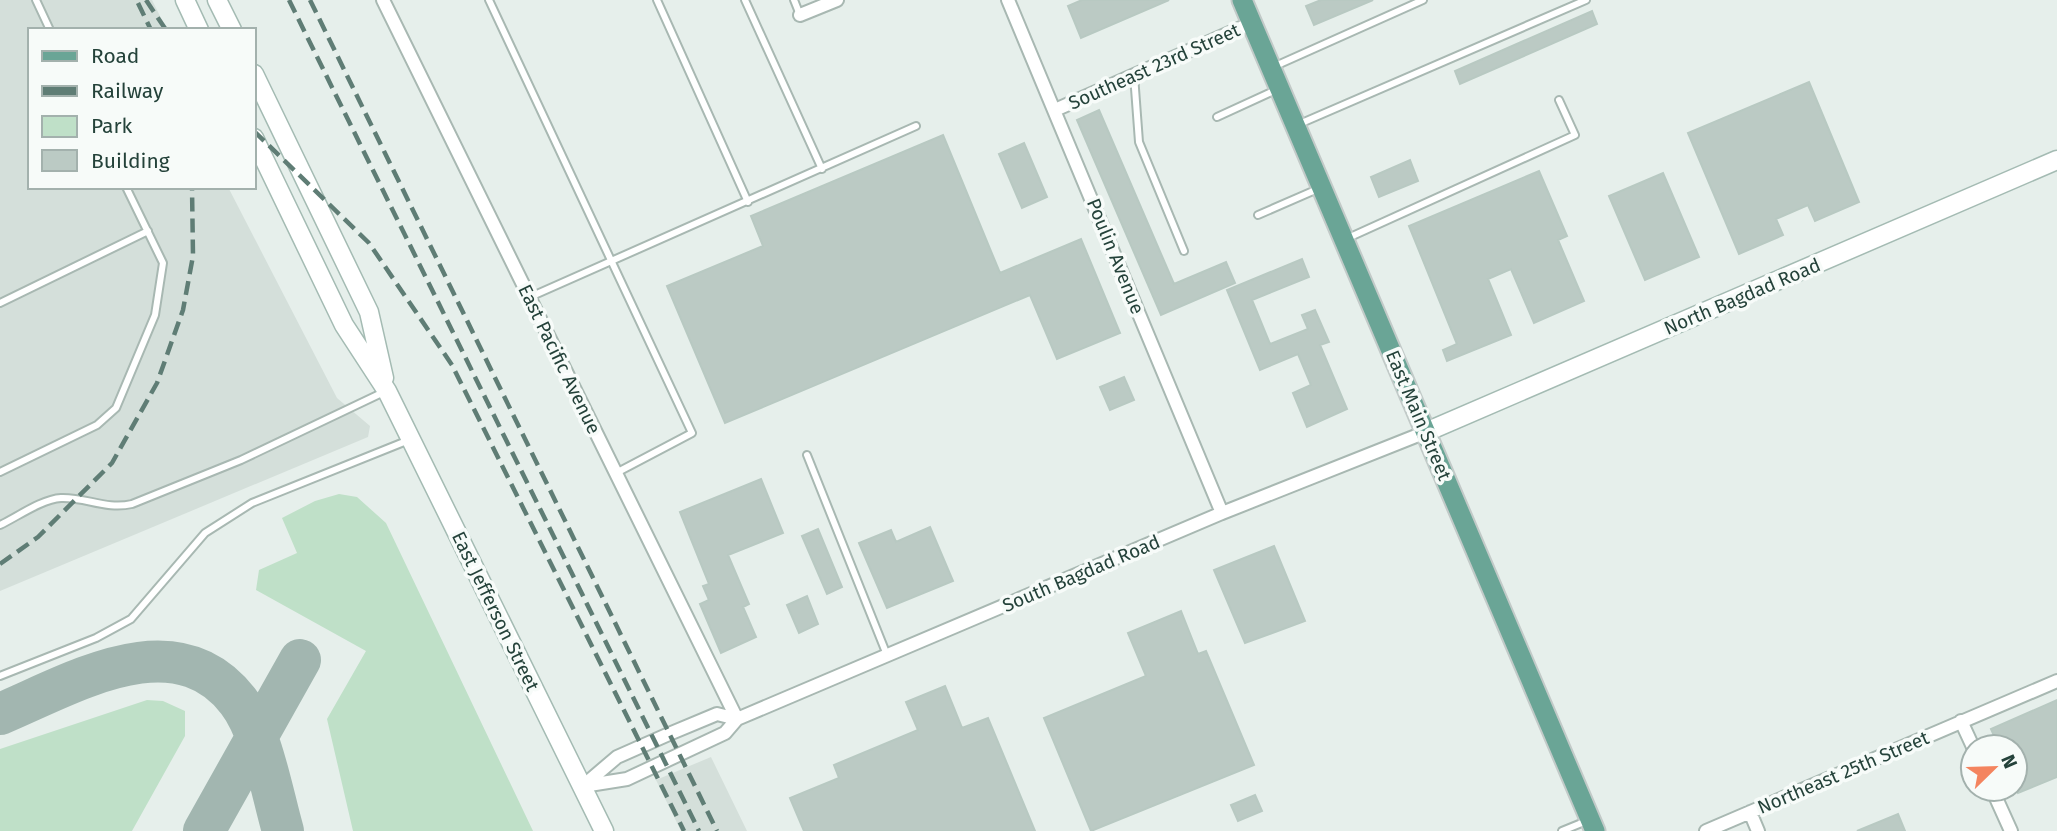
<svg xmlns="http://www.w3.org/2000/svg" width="2057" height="831" font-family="'Fira Sans',sans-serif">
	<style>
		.built { fill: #d4dfda }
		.green { fill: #bfe0c8 }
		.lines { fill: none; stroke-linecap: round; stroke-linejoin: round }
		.taxiway { stroke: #a2b6b0; stroke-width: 42 }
		.building { fill: #bbcac4; stroke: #b8c9c2; stroke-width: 2 }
		.lane-casing { stroke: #a8b8b2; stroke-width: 10 }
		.street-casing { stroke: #a8b8b2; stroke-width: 16 }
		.secondary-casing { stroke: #a4bbb3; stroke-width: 21 }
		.primary-casing { stroke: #c2cac8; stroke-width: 23 }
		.lane { stroke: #fff; stroke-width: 6 }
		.street { stroke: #fff; stroke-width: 12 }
		.secondary { stroke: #fff; stroke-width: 18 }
		.primary { stroke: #6aa596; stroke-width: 19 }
		.rail { stroke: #5f7d75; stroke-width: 4.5; stroke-dasharray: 14 7; stroke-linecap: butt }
		.labels { text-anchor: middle; stroke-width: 7; stroke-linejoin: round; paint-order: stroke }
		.street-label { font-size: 19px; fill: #24423a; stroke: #f7fbf9 }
	</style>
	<rect width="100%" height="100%" fill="#e6efeb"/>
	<path class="built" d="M 0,0 L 152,0 L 167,30 L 30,30 L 30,187 L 228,187 L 337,398 L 370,426 L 368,437 L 0,591 Z
		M 711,757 L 747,831 L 681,831 L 656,780 Z"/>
	<path class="green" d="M 339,494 L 357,497 L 386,523 L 533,831 L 353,831 L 327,719 L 366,651 L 256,590 L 259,570 L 297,553 L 282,518 L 315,501 Z
		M 147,700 L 163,701 L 185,711 L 185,736 L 132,831 L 0,831 L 0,749 Z"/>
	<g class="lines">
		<path class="taxiway" d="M 0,714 C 72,684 175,620 238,701 C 262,732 272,793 283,831
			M 204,831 L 300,660"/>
	</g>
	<path class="building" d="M 1082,0 L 1169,0 L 1081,38 L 1068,6 Z
		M 1321,0 L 1373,0 L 1314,25 L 1306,6 Z
		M 1592,11 L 1597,24 L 1460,84 L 1455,71 Z
		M 1809,82 L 1859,202 L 1815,221 L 1808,205 L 1776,219 L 1783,235 L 1739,254 L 1688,133 Z
		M 1099,110 L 1174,284 L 1226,262 L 1235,283 L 1161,315 L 1077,120 Z
		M 943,135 L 1000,273 L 1081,239 L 1120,333 L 1057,359 L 1030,295 L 725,423 L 667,286 L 763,246 L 751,216 Z
		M 1024,143 L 1047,197 L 1022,208 L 999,154 Z
		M 1410,160 L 1418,181 L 1379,197 L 1371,177 Z
		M 1539,171 L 1567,236 L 1558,240 L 1584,301 L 1534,323 L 1511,269 L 1488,279 L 1511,335 L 1447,361 L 1443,350 L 1457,344 L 1409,226 Z
		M 1663,173 L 1699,257 L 1645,280 L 1609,196 Z
		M 1302,259 L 1309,277 L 1252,300 L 1270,344 L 1308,329 L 1302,315 L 1315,310 L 1329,342 L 1320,345 L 1347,409 L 1307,427 L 1293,393 L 1311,385 L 1298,354 L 1260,370 L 1227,290 Z
		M 1124,377 L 1134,400 L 1110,410 L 1100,387 Z
		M 761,479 L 783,533 L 728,555 L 749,604 L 743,607 L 756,637 L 721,653 L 700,604 L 709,600 L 703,586 L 709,584 L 680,512 Z
		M 930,527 L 953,581 L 887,608 L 859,543 L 891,530 L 896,542 Z
		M 818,529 L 842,587 L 827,594 L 802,536 Z
		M 1274,546 L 1305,621 L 1245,643 L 1214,570 Z
		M 807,596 L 818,624 L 799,633 L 787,605 Z
		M 1181,611 L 1198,654 L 1206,651 L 1254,765 L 1091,831 L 1044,718 L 1146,676 L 1128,633 Z
		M 945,686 L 962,728 L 988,718 L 1035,831 L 804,831 L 790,798 L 839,778 L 834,765 L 918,730 L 906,702 Z
		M 2057,700 L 2057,777 L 2018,793 L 2015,785 L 2015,747 L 1999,747 L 1991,729 Z
		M 1255,795 L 1262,811 L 1238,821 L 1231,805 Z
		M 1898,814 L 1905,831 L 1857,831 Z"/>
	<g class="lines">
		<defs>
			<path id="lane" d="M 36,0 L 50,30
				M 489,0 L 692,433 L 616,473
				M 657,0 L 748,202
				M 745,0 L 822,169
				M 794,0 L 800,15
				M 1273,67 L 1423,0
				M 1134,75 L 1139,142 L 1184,251
				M 1217,117 L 1278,89
				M 1297,125 L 1586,0
				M 1258,215 L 1320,188
				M 1348,238 L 1575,135 L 1559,100
				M 530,297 L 916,126
				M 0,303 L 148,231
				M 807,455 L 887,655
				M 0,472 L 97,425 L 116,408 L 155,315 L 163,263 L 126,187
				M 0,525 C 17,517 42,499 61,498 C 86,497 106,510 132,504 L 241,460 L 386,391
				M 0,676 L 96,638 L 131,619 L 205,533 L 252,503 L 409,440
				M 1562,831 L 1589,820"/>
			<path id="street" d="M 383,0 L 737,719
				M 1008,0 L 1222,513
				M 800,15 L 837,0
				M 1055,110 L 1252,23
				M 1961,721 L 1973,747
				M 583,786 L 627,779 L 725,733 L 737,719 L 1222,513 L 1426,432
				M 583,786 L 617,757 L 669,734 L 717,714 L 737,719
				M 1992,789 L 2011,831
				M 1750,812 L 1758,831
				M 1706,831 L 2057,681"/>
			<path id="secondary" d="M 185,0 L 199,30
				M 217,0 L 232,30
				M 254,74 L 369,312 L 384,378
				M 254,138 L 344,325 L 387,391 L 604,831
				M 1426,432 L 2057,160"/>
			<path id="primary" d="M 1242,0 L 1595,831"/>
		</defs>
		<use href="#lane" class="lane-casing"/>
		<use href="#street" class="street-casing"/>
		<use href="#secondary" class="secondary-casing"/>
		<use href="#primary" class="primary-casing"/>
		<use href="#lane" class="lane"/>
		<use href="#street" class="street"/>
		<use href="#secondary" class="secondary"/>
		<use href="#primary" class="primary"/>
		<path class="rail" d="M 146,0 L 166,30
			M 289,0 L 699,831
			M 310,0 L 717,831
			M 138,3 L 151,30
			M 254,131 L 369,243 L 452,365 L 684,831
			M 0,564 L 38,537 L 112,463 L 157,383 L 183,310 L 193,256 L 192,187"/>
	</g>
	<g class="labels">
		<g class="street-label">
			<text transform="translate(1154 66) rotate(-24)" y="7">Southeast 23rd Street</text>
			<text transform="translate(1116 256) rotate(68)" y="7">Poulin Avenue</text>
			<text transform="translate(1742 296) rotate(-23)" y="7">North Bagdad Road</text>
			<text transform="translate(560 359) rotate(64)" y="7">East Pacific Avenue</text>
			<text transform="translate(1419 415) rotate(67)" y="7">East Main Street</text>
			<text transform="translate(1081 573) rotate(-23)" y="7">South Bagdad Road</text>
			<text transform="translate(496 611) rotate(64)" y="7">East Jefferson Street</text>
			<text transform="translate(1843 772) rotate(-23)" y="7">Northeast 25th Street</text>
		</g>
	</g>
	<rect x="28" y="28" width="228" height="161" fill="#f7fbf9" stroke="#a3b1ad" stroke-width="2"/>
	<rect x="42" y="51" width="35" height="10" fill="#6aa596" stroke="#a3b1ad" stroke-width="2"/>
	<text x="91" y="63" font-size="21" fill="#24423a">Road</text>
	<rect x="42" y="86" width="35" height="10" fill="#5f7d75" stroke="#a3b1ad" stroke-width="2"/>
	<text x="91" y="98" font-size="21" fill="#24423a">Railway</text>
	<rect x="42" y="116" width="35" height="21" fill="#bfe0c8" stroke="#a3b1ad" stroke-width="2"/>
	<text x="91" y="133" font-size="21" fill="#24423a">Park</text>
	<rect x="42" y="150" width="35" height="21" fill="#bbcac4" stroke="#a3b1ad" stroke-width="2"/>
	<text x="91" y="168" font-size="21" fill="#24423a">Building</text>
	<g transform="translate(1994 768) rotate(67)"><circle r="33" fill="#f7fbf9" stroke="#a3b1ad" stroke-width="2"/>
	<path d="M0-5L12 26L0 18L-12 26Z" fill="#f4845f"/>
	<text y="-10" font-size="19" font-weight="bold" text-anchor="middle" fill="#24423a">N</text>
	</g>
</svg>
